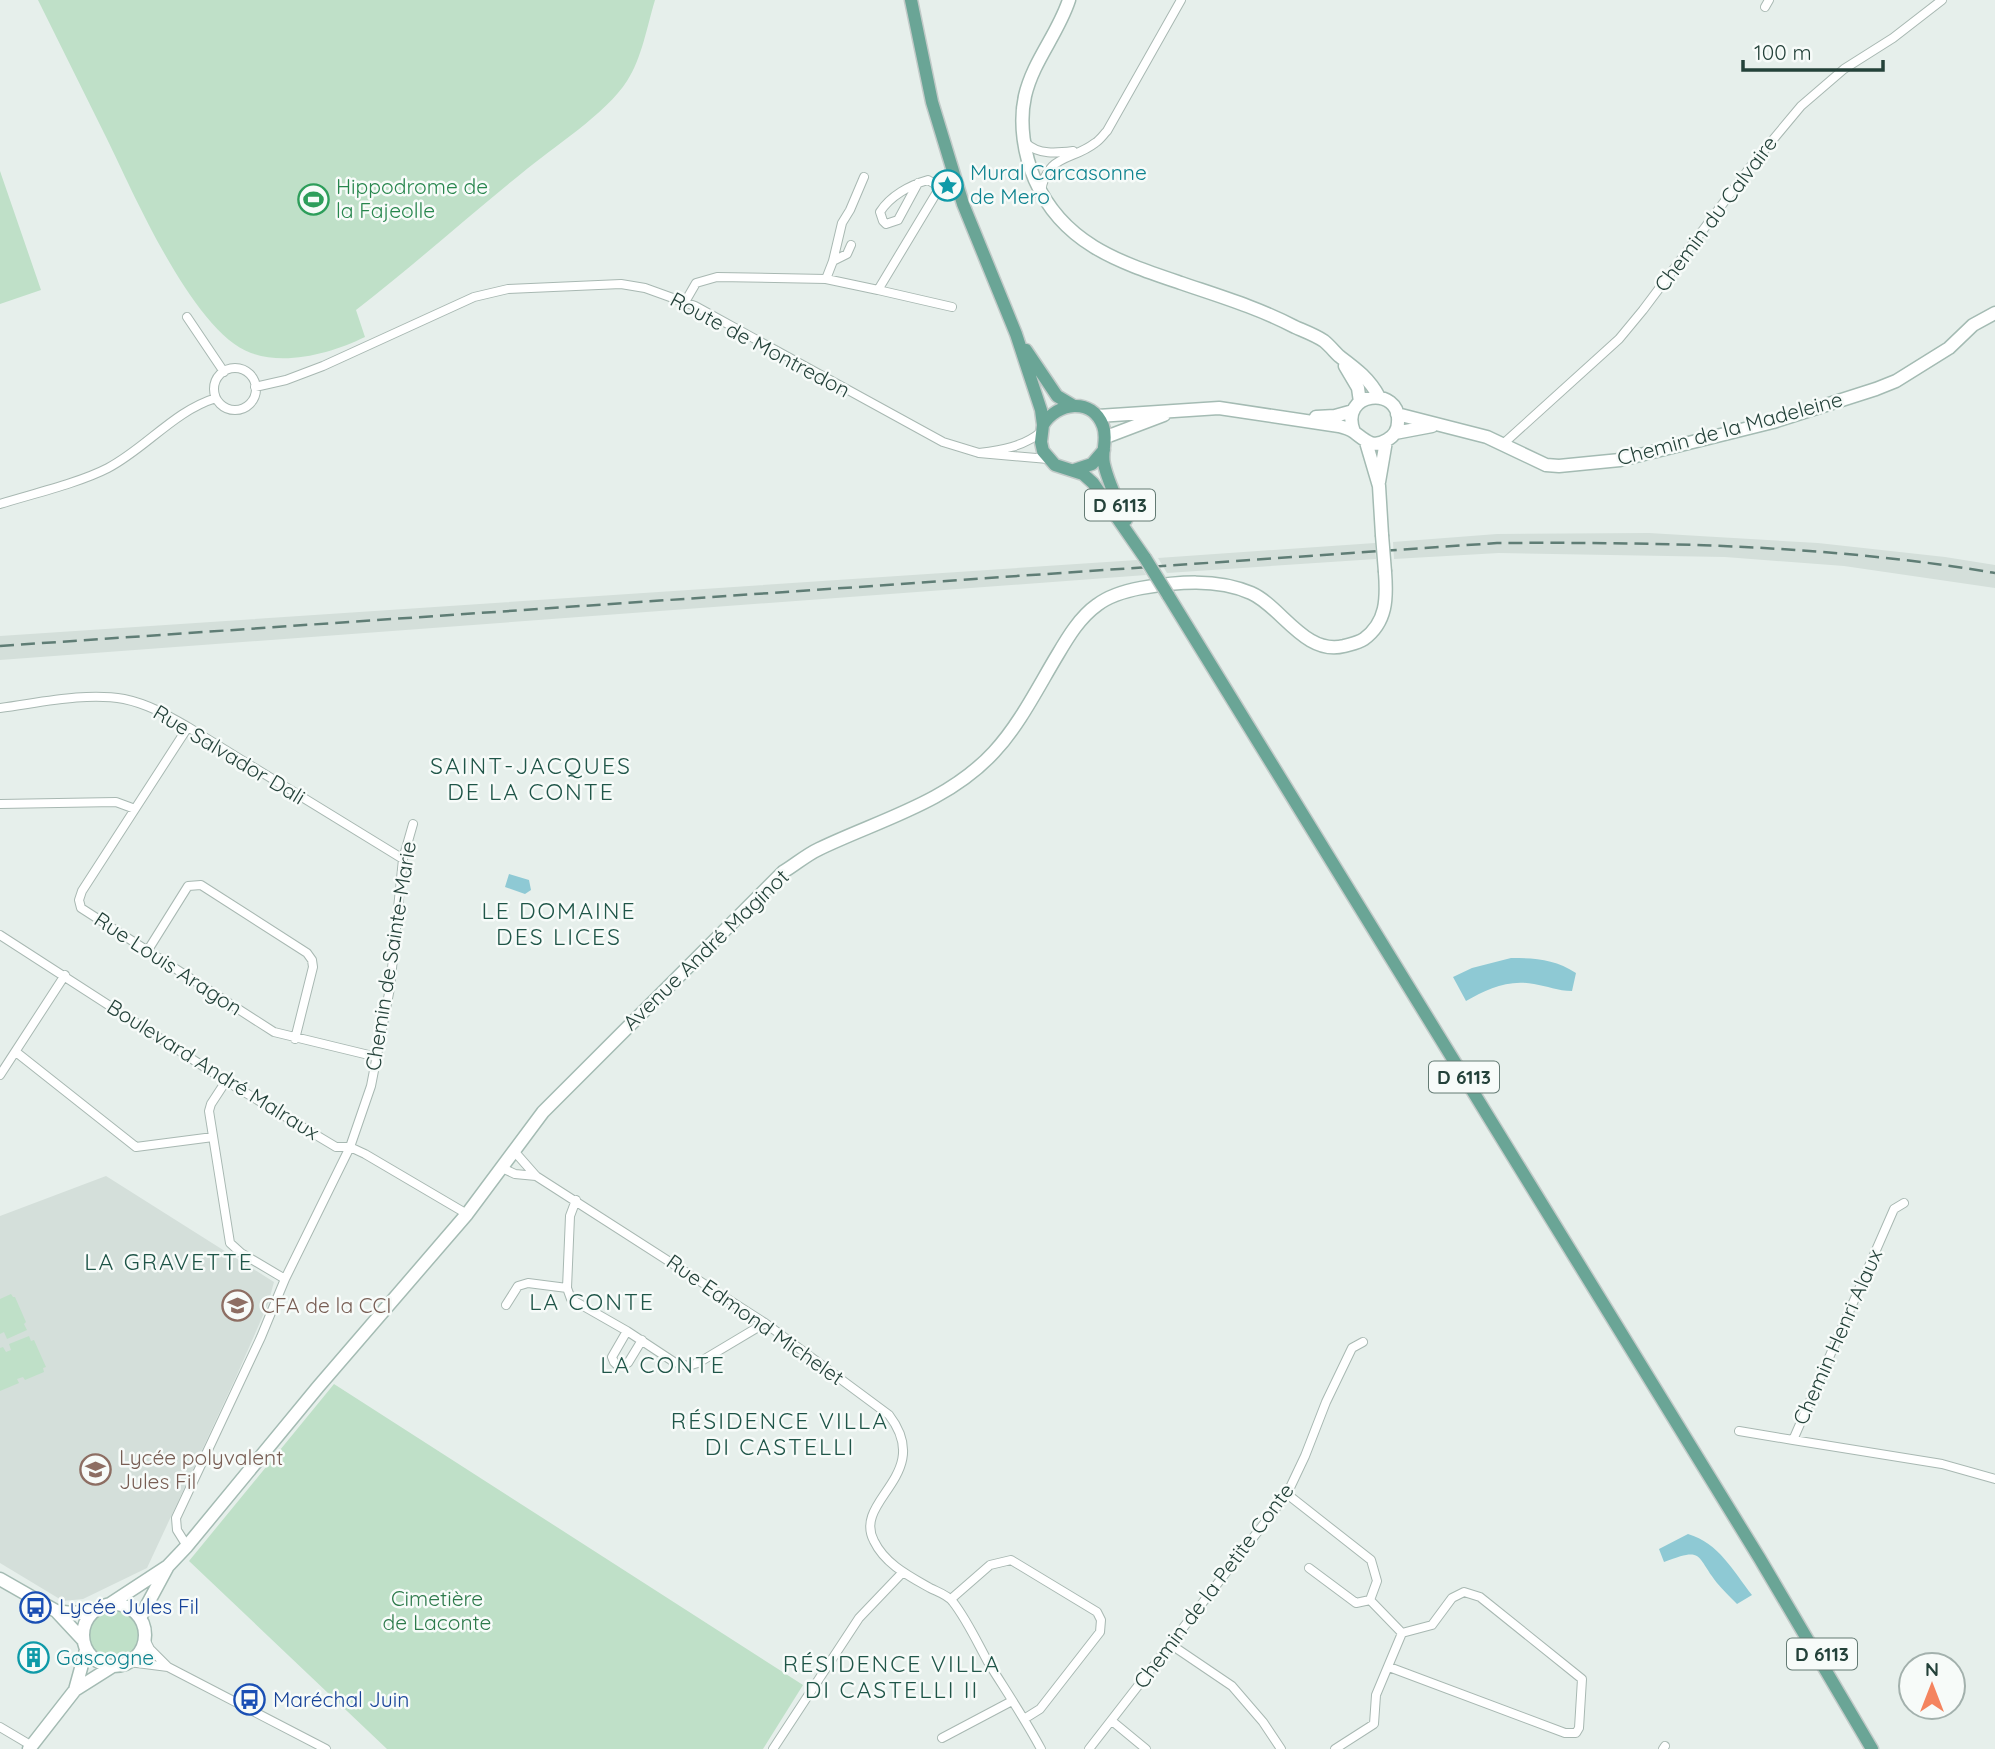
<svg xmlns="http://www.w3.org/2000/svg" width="1995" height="1749" font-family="Quicksand,sans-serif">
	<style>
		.built { fill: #d4dfda }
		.green { fill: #bfe0c8 }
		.water { fill: #8ec9d4 }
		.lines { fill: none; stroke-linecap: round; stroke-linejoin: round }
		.street-casing { stroke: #a8b8b2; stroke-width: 10 }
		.secondary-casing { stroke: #a4bbb3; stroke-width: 15 }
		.primary-casing { stroke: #c2cac8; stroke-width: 15 }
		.street { stroke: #fff; stroke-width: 8 }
		.secondary { stroke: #fff; stroke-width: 12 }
		.primary { stroke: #6aa596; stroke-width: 12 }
		.rail { stroke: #5f7d75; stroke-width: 2.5; stroke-dasharray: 14 7; stroke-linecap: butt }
		.secondary-bridge-casing { stroke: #a4bbb3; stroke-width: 15; stroke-linecap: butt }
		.primary-bridge-casing { stroke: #c2cac8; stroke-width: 15; stroke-linecap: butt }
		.secondary-bridge { stroke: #fff; stroke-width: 12 }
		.primary-bridge { stroke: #6aa596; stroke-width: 12 }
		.labels { text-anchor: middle; stroke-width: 5; stroke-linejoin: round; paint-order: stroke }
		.shield { fill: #f7fbf9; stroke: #637a73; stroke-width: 2 }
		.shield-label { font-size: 19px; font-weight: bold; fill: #24423a }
		.culture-label { font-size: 21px; fill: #0d838f; stroke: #f7fbf9; text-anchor: start }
		.leisure-label { font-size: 21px; fill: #27864d; stroke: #f7fbf9; text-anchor: start }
		.street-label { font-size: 21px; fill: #24423a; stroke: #f7fbf9 }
		.education-label { font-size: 21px; fill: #785e54; stroke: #f7fbf9; text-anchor: start }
		.park-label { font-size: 21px; fill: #2d7a4b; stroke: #f7fbf9 }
		.transit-label { font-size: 21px; fill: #164399; stroke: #f7fbf9; text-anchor: start }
		.neighbourhood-label { font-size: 23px; letter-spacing: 2px; fill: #1f5548; stroke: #f7fbf9 }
	</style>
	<rect width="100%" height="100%" fill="#e6efeb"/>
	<path class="built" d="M 1649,533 L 1818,543 L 1945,557 L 1995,565 L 1995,588 L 1844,566 L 1725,557 L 1499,553 L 1394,559 L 1393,542 L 1497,534 Z
		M 1375,543 L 1376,559 L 1167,573 L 1158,558 Z
		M 1137,560 L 1146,575 L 0,660 L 0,636 Z
		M 106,1176 L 274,1282 L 268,1304 L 236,1377 L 147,1568 L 83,1599 L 63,1601 L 0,1563 L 0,1216 Z"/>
	<path class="green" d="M 38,0 L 655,0 C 647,26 642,58 627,81 C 607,113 552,148 522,173 C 466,218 413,266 356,310 L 365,337 C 332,353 286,366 251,353 C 193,332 134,194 107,139 C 84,93 61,46 38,0 Z
		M 0,171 L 41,290 L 0,304 Z
		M 11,1294 L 13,1297 L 15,1297 L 26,1322 L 24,1324 L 27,1330 L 7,1339 L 4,1332 L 0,1334 L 0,1299 Z
		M 29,1336 L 31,1341 L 34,1340 L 46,1367 L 43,1368 L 44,1372 L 25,1380 L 23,1377 L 17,1379 L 19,1383 L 0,1391 L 0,1348 L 3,1347 L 6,1352 L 11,1350 L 9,1344 Z
		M 334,1384 L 803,1685 L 763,1749 L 387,1749 L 189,1561 Z
		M88 1635a25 25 0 1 1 50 0a25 25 0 1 1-50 0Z"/>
	<path class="water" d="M 509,874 L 529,880 L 531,890 L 525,894 L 505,887 Z
		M 1511,958 C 1535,958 1555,959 1576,973 L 1572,991 C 1558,991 1547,986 1534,984 C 1508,979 1487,989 1466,1001 L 1453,977 L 1472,968 Z
		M 1688,1534 C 1719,1543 1733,1571 1752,1595 L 1737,1604 C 1730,1597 1723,1590 1717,1583 C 1695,1555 1704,1547 1664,1562 L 1659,1549 Z"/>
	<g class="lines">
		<defs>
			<path id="street" d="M 1765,7 L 1769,0
				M 1026,143 C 1038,155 1057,153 1073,151
				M 1041,192 C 1046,154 1072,161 1095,143 C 1100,140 1103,135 1107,131 L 1181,0
				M 833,261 L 842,223 L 850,210 L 864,177
				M 826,279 L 833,261 L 847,254 L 851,245
				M 878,290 L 952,307
				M 685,302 L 696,283 L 717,277 L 826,279 L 878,290 L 940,187 L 928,180 C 910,185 890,196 880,212 L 883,221 L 886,224 L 898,220 L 918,183
				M 187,317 L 224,372
				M214 389a21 21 0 1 1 42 0a21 21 0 1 1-42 0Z
				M 255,387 L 286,380 L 323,366 L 474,297 L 508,289 L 621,284 L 645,288 L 695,306 L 943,442 L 979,453
				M 1041,432 C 1023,447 1001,450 979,453 L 1048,459
				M 1503,444 L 1619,339 L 1643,310 L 1751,166 L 1801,106 L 1844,69 L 1893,38 L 1942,0
				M 0,504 C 32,494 79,483 108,468 C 146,448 174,411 216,398
				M 0,708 C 39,703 85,692 124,699 C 148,704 167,715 188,727 L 403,859
				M 188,727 L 82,891 L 79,900 L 81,908 L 274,1032 L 377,1057
				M 0,804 L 116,802 L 135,809
				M 0,935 L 226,1081 L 336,1147 L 350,1147 L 365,1154 L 467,1214
				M 148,950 L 188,886 L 201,885 L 307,953 L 312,960 L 313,967 L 295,1039
				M 16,1052 L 136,1147 L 213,1137
				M 0,1075 L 65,975
				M 226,1081 L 211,1104 L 209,1111 L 230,1243 L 241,1253 L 285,1279
				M 514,1151 L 536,1176 L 765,1323 L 889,1415 C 935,1475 852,1500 874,1541 C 885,1564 909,1576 930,1588 C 938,1592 948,1595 953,1602 C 967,1620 977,1642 988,1662 C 1006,1691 1025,1719 1041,1749
				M 502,1168 L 515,1174 L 536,1176
				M 576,1200 L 570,1216 L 567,1288 L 571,1299 L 627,1331 L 674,1362 L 688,1366 L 698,1363 L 765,1323
				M 1904,1203 L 1894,1209 L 1793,1440 L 1942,1464 L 1995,1479
				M 506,1305 L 518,1286 L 528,1283 L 567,1288
				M 627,1331 L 612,1357 L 614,1362 L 618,1366 L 628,1363 L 642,1340
				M 1739,1431 L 1793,1440
				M 1287,1494 L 1371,1560 L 1377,1581 L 1370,1600 L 1402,1633 L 1432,1625 L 1452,1598 L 1464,1592 L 1480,1597 L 1582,1679 L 1579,1728 L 1576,1733 L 1565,1733 L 1389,1667
				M 187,1546 L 177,1530 L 176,1518 L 261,1337 L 285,1279 L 350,1147 L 371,1086 L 390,988 L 403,859 L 413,824
				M 1309,1568 L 1356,1603 L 1370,1600
				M 951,1599 L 990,1565 L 1011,1560 L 1097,1612 L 1101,1620 L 1100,1632 L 1040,1709 L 1024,1719
				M 145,1639 L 150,1649 L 168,1667 L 326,1749
				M 1170,1644 L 1232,1686 L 1263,1722 L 1281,1749
				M 129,1662 L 168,1667
				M 1112,1721 L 1146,1749
				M 0,1727 L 32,1746
				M 942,1738 L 1012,1701
				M 773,1749 L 859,1618 L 902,1573
				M 1089,1749 L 1287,1494 L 1305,1456 L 1326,1402 L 1352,1348 L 1363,1342
				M 1335,1749 L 1374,1724 L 1376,1695 L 1402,1633
				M 1663,1749 L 1665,1746"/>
			<path id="secondary" d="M 1069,0 C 1058,34 1033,61 1025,96 C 1019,123 1024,155 1035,180 C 1063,244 1119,262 1181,283 C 1219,296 1259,308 1295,327 C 1304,331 1315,335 1324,341 C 1329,345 1334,351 1339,356 C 1355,368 1369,378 1379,397
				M 1345,366 L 1358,388 L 1360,402
				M 1397,414 L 1487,437 L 1546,465 L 1559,466 L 1620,460 L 1773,422 L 1876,389 L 1896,381 L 1949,348 L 1973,325 L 1995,313
				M 1098,416 L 1219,408 L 1339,426 C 1343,427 1350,429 1354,432 C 1365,440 1372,449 1387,440 C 1394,436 1398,430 1398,422 C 1401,385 1338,391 1354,432
				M 1316,417 L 1335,416 L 1353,411
				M 1395,433 L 1432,426
				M 1106,437 L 1164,415
				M 1366,442 L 1379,486 L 1382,535
				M 1379,482 L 1386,441
				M 0,1579 L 56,1611 L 83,1640
				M 110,1604 L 168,1566 L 187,1546 L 318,1387 L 467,1214 L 543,1112 L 783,872 C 795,865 806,855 819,849 C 879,820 947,803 994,752 C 1020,724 1038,687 1058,654 C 1068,637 1080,617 1097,605 C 1110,595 1125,591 1141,588 C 1177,582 1216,578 1251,593 C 1281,606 1305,656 1344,646 C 1351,644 1358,643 1364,639 C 1387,622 1387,598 1385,572
				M83 1635a31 31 0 1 1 62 0a31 31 0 1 1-62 0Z
				M 56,1611 L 71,1613 L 94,1611
				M 140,1618 L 168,1566
				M 75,1690 L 86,1650
				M 29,1749 L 75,1690 L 113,1666"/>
			<path id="primary" d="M 911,0 L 932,102 L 963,204 L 1016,334 L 1041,410 L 1043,425 L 1041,442 L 1043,451 L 1055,465 L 1083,474 L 1093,483 L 1145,558
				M 1026,350 L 1057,396 L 1072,405
				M 1043,425 C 1057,402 1092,397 1103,426 C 1108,439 1101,451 1104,464 C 1108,482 1118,503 1126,520
				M 1074,470 L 1092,464 L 1104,450
				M 1168,595 L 1760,1559 L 1872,1749"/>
		</defs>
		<use href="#street" class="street-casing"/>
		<use href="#secondary" class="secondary-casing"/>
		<use href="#primary" class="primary-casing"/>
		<use href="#street" class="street"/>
		<use href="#secondary" class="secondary"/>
		<use href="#primary" class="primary"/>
		<path class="rail" d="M 0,646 L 1497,543 C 1663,542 1831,545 1995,573"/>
		<defs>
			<path id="secondary-bridge" d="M 1382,535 L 1385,572"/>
			<path id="primary-bridge" d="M 1145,558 L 1168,595"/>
		</defs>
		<use href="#secondary-bridge" class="secondary-bridge-casing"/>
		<use href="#primary-bridge" class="primary-bridge-casing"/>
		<use href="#secondary-bridge" class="secondary-bridge"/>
		<use href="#primary-bridge" class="primary-bridge"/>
	</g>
	<defs>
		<symbol id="sight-ring" viewBox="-11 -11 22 22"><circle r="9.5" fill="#f7fbf9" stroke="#0f9aa8" stroke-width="1.5"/><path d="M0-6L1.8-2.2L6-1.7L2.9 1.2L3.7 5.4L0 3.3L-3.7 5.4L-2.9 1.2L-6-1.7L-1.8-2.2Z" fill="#0f9aa8"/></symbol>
		<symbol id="stadium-ring" viewBox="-11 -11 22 22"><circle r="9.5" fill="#f7fbf9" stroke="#2e9e5b" stroke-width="1.5"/><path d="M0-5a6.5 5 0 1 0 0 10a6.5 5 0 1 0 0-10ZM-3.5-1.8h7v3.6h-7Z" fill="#2e9e5b"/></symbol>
		<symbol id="university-ring" viewBox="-11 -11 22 22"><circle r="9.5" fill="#f7fbf9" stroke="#8d6e63" stroke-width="1.5"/><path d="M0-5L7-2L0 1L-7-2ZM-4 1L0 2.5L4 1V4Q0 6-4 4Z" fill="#8d6e63"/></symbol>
		<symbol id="school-ring" viewBox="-11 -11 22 22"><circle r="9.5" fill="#f7fbf9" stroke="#8d6e63" stroke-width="1.5"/><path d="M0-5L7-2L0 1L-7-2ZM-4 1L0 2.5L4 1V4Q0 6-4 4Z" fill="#8d6e63"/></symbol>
		<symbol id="bus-ring" viewBox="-11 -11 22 22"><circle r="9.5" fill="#f7fbf9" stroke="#1a4fb4" stroke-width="1.5"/><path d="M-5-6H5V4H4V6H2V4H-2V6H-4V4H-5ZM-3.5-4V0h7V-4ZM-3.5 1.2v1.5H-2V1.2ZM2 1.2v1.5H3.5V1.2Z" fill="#1a4fb4"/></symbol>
		<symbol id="building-ring" viewBox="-11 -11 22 22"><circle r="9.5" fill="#f7fbf9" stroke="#0f9aa8" stroke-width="1.5"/><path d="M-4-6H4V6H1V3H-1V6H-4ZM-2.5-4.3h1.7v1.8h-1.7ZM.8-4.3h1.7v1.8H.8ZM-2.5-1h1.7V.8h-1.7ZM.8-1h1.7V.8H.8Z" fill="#0f9aa8"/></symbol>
	</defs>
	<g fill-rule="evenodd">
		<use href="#sight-ring" x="930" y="168" width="35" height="35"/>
		<use href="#stadium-ring" x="296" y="182" width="35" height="35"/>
		<use href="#university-ring" x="220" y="1288" width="35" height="35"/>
		<use href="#school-ring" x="78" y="1452" width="35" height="35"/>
		<use href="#bus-ring" x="18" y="1590" width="35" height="35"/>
		<use href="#building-ring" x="16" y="1640" width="35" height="35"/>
		<use href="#bus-ring" x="232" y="1682" width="35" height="35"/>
	</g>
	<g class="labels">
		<g class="shield">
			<rect x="1085" y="489.5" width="70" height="31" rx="5"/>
			<rect x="1429" y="1061.5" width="70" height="31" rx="5"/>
			<rect x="1787" y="1638.5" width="70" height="31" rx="5"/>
		</g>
		<g class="shield-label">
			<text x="1120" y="512">D 6113</text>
			<text x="1464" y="1084">D 6113</text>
			<text x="1822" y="1661">D 6113</text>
		</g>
		<g class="culture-label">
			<text x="970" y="180">Mural Carcasonne<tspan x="970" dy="24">de Mero</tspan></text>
			<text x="56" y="1665">Gascogne</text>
		</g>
		<g class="leisure-label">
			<text x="336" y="194">Hippodrome de<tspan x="336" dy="24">la Fajeolle</tspan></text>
		</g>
		<g class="street-label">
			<text transform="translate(1716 214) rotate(-53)" y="7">Chemin du Calvaire</text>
			<text transform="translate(760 345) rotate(28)" y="7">Route de Montredon</text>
			<text transform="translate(1730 429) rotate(-15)" y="7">Chemin de la Madeleine</text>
			<text transform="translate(229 755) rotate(31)" y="7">Rue Salvador Dali</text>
			<text transform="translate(706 950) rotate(-44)" y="7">Avenue André Maginot</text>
			<text transform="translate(391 956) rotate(-81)" y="7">Chemin de Sainte-Marie</text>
			<text transform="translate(168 964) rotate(33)" y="7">Rue Louis Aragon</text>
			<text transform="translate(213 1070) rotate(32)" y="7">Boulevard André Malraux</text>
			<text transform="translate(755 1320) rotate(35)" y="7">Rue Edmond Michelet</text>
			<text transform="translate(1838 1337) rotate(-66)" y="7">Chemin Henri Alaux</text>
			<text transform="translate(1214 1586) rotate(-53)" y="7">Chemin de la Petite Conte</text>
		</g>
		<g class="education-label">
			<text x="261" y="1313">CFA de la CCI</text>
			<text x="119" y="1465">Lycée polyvalent<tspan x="119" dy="24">Jules Fil</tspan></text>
		</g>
		<g class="park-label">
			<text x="437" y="1606">Cimetière<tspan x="437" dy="24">de Laconte</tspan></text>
		</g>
		<g class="transit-label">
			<text x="59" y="1614">Lycée Jules Fil</text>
			<text x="273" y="1707">Maréchal Juin</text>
		</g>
		<g class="neighbourhood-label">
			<text x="531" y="774">SAINT-JACQUES<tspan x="531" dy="26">DE LA CONTE</tspan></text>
			<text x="559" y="919">LE DOMAINE<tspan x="559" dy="26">DES LICES</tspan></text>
			<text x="169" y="1270">LA GRAVETTE</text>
			<text x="592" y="1310">LA CONTE</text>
			<text x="663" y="1373">LA CONTE</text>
			<text x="780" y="1429">RÉSIDENCE VILLA<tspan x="780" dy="26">DI CASTELLI</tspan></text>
			<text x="892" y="1672">RÉSIDENCE VILLA<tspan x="892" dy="26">DI CASTELLI II</tspan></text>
		</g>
	</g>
	<g transform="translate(1932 1686)"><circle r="33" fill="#f7fbf9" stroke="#a3b1ad" stroke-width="2"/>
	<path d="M0-5L12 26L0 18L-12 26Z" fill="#f4845f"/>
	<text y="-10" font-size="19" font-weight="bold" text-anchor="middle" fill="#24423a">N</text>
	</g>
	<path d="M1743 60v10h140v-10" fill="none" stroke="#24423a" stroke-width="3.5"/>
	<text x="1754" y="60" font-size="21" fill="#24423a" stroke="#f7fbf9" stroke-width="5" paint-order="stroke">100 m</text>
</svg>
